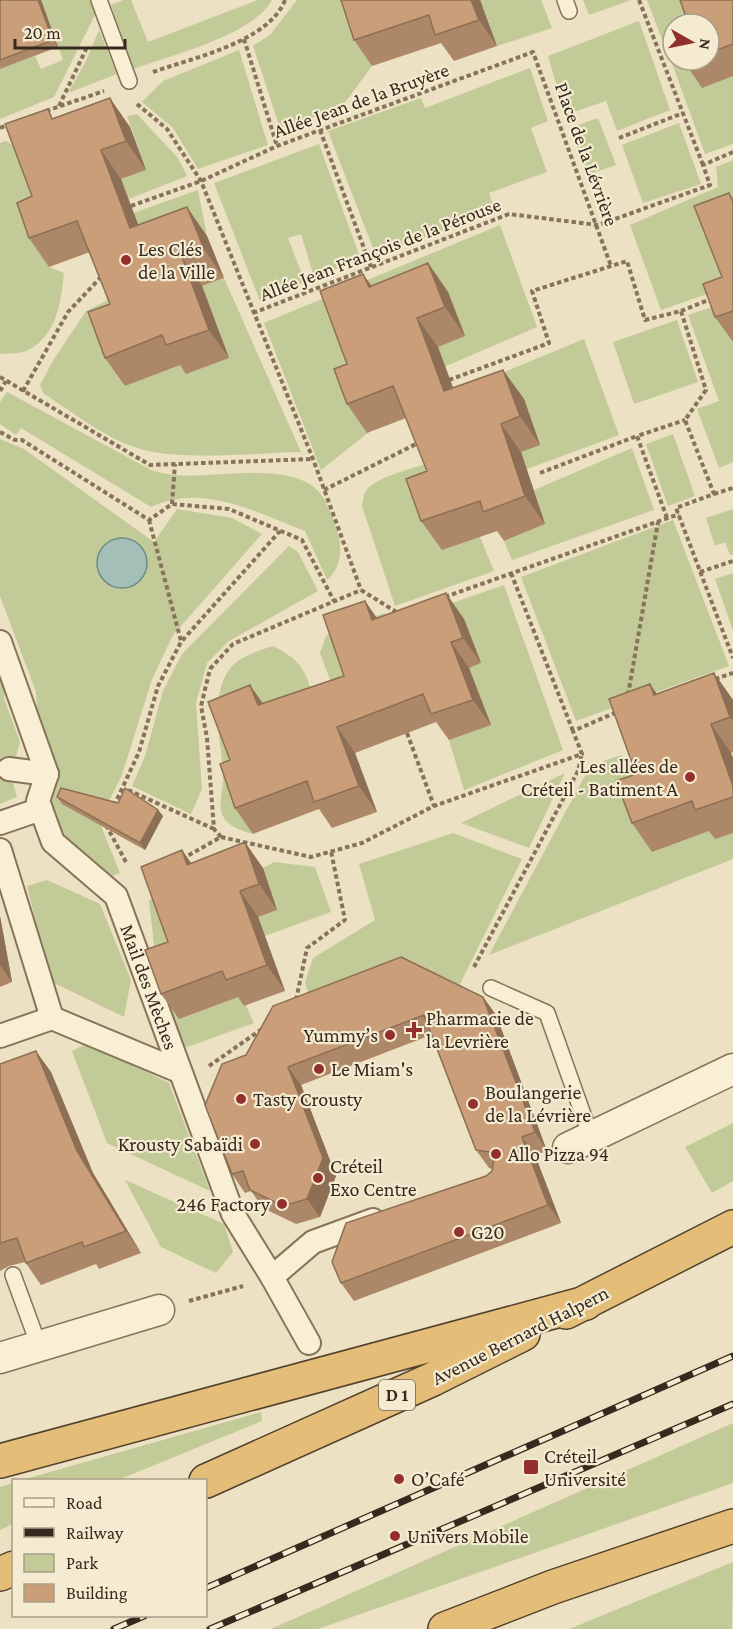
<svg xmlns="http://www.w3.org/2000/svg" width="733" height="1629" font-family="'Crimson Pro',serif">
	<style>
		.green { fill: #c2ca97 }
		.water { fill: #a4bfb8; stroke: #6c8d86; stroke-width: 1.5 }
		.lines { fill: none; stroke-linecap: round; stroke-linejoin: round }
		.service-casing { stroke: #86735a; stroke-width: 18 }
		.pedestrian-casing { stroke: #86735a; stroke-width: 26 }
		.minor-casing { stroke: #86735a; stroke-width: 33 }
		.trunk-casing { stroke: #53412e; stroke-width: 36 }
		.path { stroke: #86735a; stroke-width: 4; stroke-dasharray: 4.5 3; stroke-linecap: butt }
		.service { stroke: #f8efd5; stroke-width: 15 }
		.pedestrian { stroke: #f8efd5; stroke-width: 22 }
		.minor { stroke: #f8efd5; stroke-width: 30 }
		.trunk { stroke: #e4be78; stroke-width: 33 }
		.rail-casing { stroke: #362a1e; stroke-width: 7 }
		.rail { stroke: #f4ebd1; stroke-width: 4.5; stroke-dasharray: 14; stroke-linecap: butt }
		.wall { fill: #ad8868 }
		.shaded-wall { fill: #8d6f55 }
		.building { fill: #c99e79; stroke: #8d6f55; stroke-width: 1.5 }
		.poi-dot { fill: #932f2c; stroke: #f4ebd1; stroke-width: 2 }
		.labels { text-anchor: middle; stroke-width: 4.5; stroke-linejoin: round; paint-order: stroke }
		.shield { fill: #f4ebd1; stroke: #6f6454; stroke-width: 1.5 }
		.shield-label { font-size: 18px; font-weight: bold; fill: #362a1e }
		.street-label { font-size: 20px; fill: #362a1e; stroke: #f4ebd1 }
		.poi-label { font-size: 20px; fill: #362a1e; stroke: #f4ebd1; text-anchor: start }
	</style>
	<rect width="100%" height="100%" fill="#ece1c2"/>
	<path class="green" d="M 41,0 L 91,0 L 96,13 L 54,97 L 0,119 L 0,69 L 35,56 L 41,69 L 63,60 Z
		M 123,0 L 131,0 L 148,42 L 258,0 L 272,0 C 252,36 172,55 133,69 L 111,5 Z
		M 297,0 L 360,0 L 358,22 L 372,66 L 341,108 L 280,128 L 253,46 L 270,35 Z
		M 465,0 L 541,0 L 552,28 L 497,46 L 483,7 Z
		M 583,0 L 631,0 L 589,15 Z
		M 647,0 L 689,0 L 698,24 L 673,24 L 673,38 L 663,42 Z
		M 639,21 L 670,110 L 617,131 L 606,101 L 565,115 L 548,56 Z
		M 99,30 L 117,74 L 68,93 L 85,63 Z
		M 239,50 L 268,145 L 198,169 L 173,128 L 142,102 L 163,81 Z
		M 673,57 L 673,60 L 692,60 L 733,76 L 733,144 L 705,154 L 670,58 Z
		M 530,68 L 548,121 L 531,128 L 547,172 L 489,193 L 495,211 L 376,256 L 328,131 L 421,98 L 425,108 Z
		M 137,114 L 178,158 L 187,176 L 129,199 L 121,179 L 146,170 L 127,116 Z
		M 598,118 L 616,165 L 587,175 L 570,128 Z
		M 679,123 L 701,184 L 643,203 L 622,145 Z
		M 6,141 L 25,153 L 49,267 L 64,273 C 61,301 57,336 28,350 C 21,354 8,353 0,354 L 0,143 Z
		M 319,144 L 361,260 L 314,277 L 301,234 L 288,238 L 305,282 L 260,301 L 214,183 Z
		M 733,160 L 733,285 L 661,310 L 630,225 L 718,187 L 716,167 Z
		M 198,190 L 207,236 L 169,250 L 156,272 L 133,213 Z
		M 500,225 L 537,327 L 444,367 L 437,347 L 448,292 L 354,398 L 369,432 L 321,470 L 264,323 Z
		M 224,278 L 301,452 C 257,453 190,460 149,451 C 112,444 76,414 44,394 L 40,385 L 54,359 L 86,311 L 116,296 L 161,357 L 229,358 L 209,304 L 198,288 Z
		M 719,305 L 733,342 L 733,462 L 719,468 L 697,409 L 719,401 L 688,315 Z
		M 677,320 L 698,382 L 634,404 L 613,342 Z
		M 584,339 L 619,435 L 519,472 L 454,393 Z
		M 7,392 L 153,471 C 161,472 168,475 176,475 C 214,479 291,460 319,492 C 328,502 334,521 338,534 C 343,550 340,569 327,580 L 305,531 C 257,513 202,482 151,507 L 21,428 L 16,435 L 0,424 L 0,402 Z
		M 673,434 L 695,496 L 668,506 L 646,444 Z
		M 0,439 L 24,449 L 154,542 L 177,509 L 232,518 L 262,534 L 173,635 L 152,679 L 122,775 L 99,821 L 120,873 L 112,876 L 86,861 L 62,840 L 51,813 L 51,784 L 37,712 L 36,692 L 0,596 Z
		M 632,448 L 654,510 L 512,560 L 504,541 L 545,524 L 534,490 Z
		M 431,462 L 480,537 L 494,571 L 395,606 L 362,506 C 363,499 364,492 368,488 C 380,476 415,468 431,462 Z
		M 733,509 L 733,554 L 730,555 L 725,542 L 715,546 L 706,518 Z
		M 673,520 L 729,666 L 576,721 L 521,577 Z
		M 289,546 L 298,552 L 318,591 L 229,641 L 207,663 L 196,703 L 202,789 L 191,814 L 132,786 L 145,756 L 163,691 L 182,654 Z
		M 733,573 L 733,631 L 715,579 Z
		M 504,585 L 563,750 L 464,790 L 449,740 L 456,672 L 481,663 L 403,620 Z
		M 385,613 L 386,626 L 354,679 L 341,709 L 320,653 L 326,636 L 344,626 Z
		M 273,646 C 310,664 307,681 319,716 L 238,790 L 253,834 C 240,830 225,826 221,811 C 219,802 223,789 223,779 C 223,745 208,700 229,670 C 239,656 258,651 273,646 Z
		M 0,662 L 7,681 L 4,698 L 20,742 L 16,756 L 0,760 Z
		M 621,755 L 638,784 L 686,825 L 733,833 L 733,859 L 489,955 L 590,766 Z
		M 565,773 L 529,848 L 461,823 Z
		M 0,777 L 12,779 L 17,797 L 0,804 Z
		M 453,833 L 522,859 L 459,986 L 314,1014 L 305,982 L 313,958 L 375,920 L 359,864 Z
		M 274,862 L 315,867 L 331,912 L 259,938 L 253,919 L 263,868 Z
		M 168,879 L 236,984 L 254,1023 L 187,1047 L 172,1043 L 148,976 L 154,945 L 149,901 Z
		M 47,880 L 100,904 L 131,980 L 124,1017 L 50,981 L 27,886 Z
		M 88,1043 L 169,1083 L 210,1191 L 107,1143 L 72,1051 Z
		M 733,1123 L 733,1181 L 712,1193 L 685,1147 Z
		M 125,1180 L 224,1224 L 233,1252 L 216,1273 L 161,1247 Z
		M 261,1412 L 262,1421 L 118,1480 L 22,1480 Z
		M 733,1423 L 733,1483 L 318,1629 L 271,1629 Z
		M 13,1483 L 13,1524 L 0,1530 L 0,1487 Z
		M 733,1562 L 732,1629 L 569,1629 Z"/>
	<path class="water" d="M97 563a25 25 0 1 1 50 0a25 25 0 1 1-50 0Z"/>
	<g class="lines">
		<defs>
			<path id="service" d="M 99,0 L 129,81
				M 565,0 L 569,11
				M 491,988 L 547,1013 L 591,1137
				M 13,1275 L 39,1346"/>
			<g id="pedestrian">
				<path id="s1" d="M 0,642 L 47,774 L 38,801 L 53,842 L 116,896 L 233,1214 L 272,1277 L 309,1343"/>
				<path d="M 9,769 L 47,774"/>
				<path d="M 0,823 L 41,809"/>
				<path d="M 0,850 L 52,1018"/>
				<path d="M 0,1036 L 52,1018 L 179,1071"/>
				<path d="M 272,1277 L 313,1242 L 373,1220"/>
			</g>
			<path id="minor" d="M 568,1148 L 733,1069
				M 0,1358 L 159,1310"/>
			<path id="trunk" d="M 566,1312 L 733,1227
				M 0,1461 L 586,1303
				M 206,1481 L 433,1379 L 523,1334
				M 0,1574 L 14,1568
				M 445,1629 L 553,1587 L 733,1526"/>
		</defs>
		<use href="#service" class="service-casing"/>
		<use href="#pedestrian" class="pedestrian-casing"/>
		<use href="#minor" class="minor-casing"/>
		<use href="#trunk" class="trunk-casing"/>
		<path class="path" d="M 639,0 L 703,165
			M 244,39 L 277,146
			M 153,72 C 192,58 269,42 285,0
			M 137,104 L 167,129 L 201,181 L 313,459 L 361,590
			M 59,106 L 88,45
			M 46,111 L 104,91
			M 0,128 L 8,125
			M 320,130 L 371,267
			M 619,138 L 683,113
			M 131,206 L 201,181 L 277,146 L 533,52 L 611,266
			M 681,311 L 711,299
			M 253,313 L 509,214 L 598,225 L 710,185 L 703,165 L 733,152
			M 0,377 L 150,465 L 313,459
			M 449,380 L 549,343 L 532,291 L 627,261 L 645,320 L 681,311 L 706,390 L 685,420 L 714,494 L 676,508 L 733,658
			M 0,391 L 6,381
			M 23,391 L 68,312 L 102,276
			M 0,432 L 15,440 L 22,440 L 149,520 L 172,504 L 229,509 L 302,540 L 334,601
			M 540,473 L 637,436
			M 324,490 L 420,442
			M 714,494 L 733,488
			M 172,504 L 175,464
			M 667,518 L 637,436 L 685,420
			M 149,520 L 181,641
			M 700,572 L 733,561
			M 511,573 L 573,731
			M 361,590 L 398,613
			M 445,597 L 679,514
			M 715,679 L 733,673
			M 628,695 L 658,522
			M 407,733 L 434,806
			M 128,790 L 214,829
			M 114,806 L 139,752 L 158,686 L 181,642 L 280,531
			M 106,825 L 127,864
			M 221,837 L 311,857 L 362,843 L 434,806 L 582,754 L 573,731 L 617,712
			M 221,837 L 214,829 L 207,738 L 201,706 L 210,669 L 233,644 L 361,590
			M 182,859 L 221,837
			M 474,967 L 578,771 L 582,754
			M 296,1000 L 307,948 L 345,920 L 331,851
			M 209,1066 L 262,1029
			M 189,1301 L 243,1286"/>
		<use href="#service" class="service"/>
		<use href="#pedestrian" class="pedestrian"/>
		<use href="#minor" class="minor"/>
		<use href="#trunk" class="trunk"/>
		<defs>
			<path id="rail" d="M 206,1588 L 733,1356
				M 114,1629 L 144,1616
				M 210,1629 L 733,1404"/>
		</defs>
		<use href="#rail" class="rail-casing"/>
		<use href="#rail" class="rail"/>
	</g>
	<path class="wall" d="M 0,0 L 41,0 L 58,47 L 0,69 Z
		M 341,0 L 480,0 L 497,46 L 454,61 L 441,43 L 372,66 L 354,40 Z
		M 733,0 L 733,76 L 702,88 L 683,60 L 709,60 L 709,24 L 687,20 Z
		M 54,118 L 130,127 L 146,170 L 121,179 L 138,225 L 207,236 L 224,278 L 202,286 L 229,358 L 186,374 L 180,365 L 125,386 L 105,358 L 110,304 L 90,252 L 49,267 L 29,238 L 32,196 Z
		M 729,193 L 733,198 L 733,342 L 715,317 L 722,277 Z
		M 428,263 L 448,292 L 465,336 L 438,347 L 453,388 L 503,370 L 524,399 L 540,445 L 521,452 L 545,524 L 504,541 L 497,531 L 442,550 L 421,521 L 427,471 L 406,418 L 367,433 L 347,404 L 347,364 L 372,286 Z
		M 365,601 L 377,618 L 464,619 L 481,663 L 469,668 L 491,725 L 449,740 L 436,722 L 355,753 L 377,812 L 332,828 L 319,809 L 253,834 L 235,808 L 230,760 L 263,703 L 344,676 Z
		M 714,673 L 733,700 L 733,752 L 731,753 L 733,758 L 733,833 L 715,839 L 709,831 L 652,852 L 632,823 L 636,774 L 657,694 Z
		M 57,797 L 118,803 L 158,810 L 163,816 L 145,850 L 62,804 Z
		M 182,850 L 191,863 L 263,868 L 277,910 L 258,917 L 285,991 L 244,1006 L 238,997 L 179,1019 L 161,994 Z
		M 0,916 L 12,982 L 0,987 Z
		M 483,997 L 496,1015 L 547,1151 L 535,1155 L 561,1223 L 354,1301 L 341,1283 L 492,1171 L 492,1169 L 489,1168 L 476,1150 L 431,1035 L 301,1085 L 336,1176 L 320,1217 L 296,1224 L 263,1208 L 251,1191 L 245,1193 L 232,1174 L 222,1064 Z
		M 0,1064 L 51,1072 L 93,1173 L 141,1253 L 99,1269 L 96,1264 L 41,1285 L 25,1262 L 9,1266 L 0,1271 Z"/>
	<path class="shaded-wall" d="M 38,0 L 41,0 L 58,47 L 53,40 Z
		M 471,0 L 480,0 L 497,46 L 479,20 Z
		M 110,98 L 130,127 L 146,170 L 126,141 Z
		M 101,150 L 121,179 L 150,256 L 130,228 Z
		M 187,207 L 207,236 L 224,278 L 204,249 Z
		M 182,257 L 202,286 L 229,358 L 209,330 Z
		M 428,263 L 448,292 L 465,336 L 445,307 Z
		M 363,274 L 384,303 L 369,287 Z
		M 417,318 L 438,347 L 465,420 L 444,391 Z
		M 503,370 L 524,399 L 540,445 L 520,416 Z
		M 501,424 L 521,452 L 545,524 L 525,496 Z
		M 446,593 L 464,619 L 481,663 L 463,638 Z
		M 365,601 L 383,627 L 372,620 Z
		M 451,642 L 469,668 L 491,725 L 473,700 Z
		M 714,673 L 733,700 L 733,721 L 730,717 Z
		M 650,684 L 670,713 L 654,695 Z
		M 250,685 L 268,711 L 258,705 Z
		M 711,724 L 731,753 L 733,758 L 733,786 Z
		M 337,727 L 355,753 L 377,812 L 359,786 Z
		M 158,810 L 163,816 L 145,850 L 140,843 Z
		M 245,842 L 263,868 L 277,910 L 259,884 Z
		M 182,850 L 200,876 L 187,865 Z
		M 240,891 L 258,917 L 285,991 L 267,965 Z
		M 0,916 L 12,982 L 0,965 Z
		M 483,997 L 496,1015 L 547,1151 L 535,1132 Z
		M 36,1051 L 51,1072 L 93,1173 L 141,1253 L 126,1231 L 77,1151 Z
		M 288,1067 L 301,1085 L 336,1176 L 320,1217 L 307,1199 Z
		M 522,1137 L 535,1155 L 561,1223 L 548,1205 Z"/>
	<path class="building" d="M 0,0 L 38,0 L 53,40 L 0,60 Z
		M 341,0 L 471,0 L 479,20 L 435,35 L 429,15 L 354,40 Z
		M 680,0 L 733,0 L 733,44 L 709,53 L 709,24 L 675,24 L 687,20 Z
		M 110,98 L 126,141 L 101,150 L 130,228 L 187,207 L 204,249 L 182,257 L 209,330 L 166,345 L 162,335 L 105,358 L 88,312 L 110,304 L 77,221 L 29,238 L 17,203 L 32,196 L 5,124 L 48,109 L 52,119 Z
		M 729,193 L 733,202 L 733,311 L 715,317 L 703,284 L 722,277 L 694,206 Z
		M 428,263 L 445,307 L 417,318 L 444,391 L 503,370 L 520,416 L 501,424 L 525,496 L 483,512 L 480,501 L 421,521 L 406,479 L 427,471 L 393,386 L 347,404 L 334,369 L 347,364 L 320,291 L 363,274 L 369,287 Z
		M 446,593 L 463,638 L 451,642 L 473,700 L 431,714 L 423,694 L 337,727 L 359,786 L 314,802 L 307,781 L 235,808 L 220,764 L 230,760 L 208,702 L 250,685 L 258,705 L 344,676 L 323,615 L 365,601 L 372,620 Z
		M 714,673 L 730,717 L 711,724 L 733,786 L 733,797 L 695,810 L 692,801 L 632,823 L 616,781 L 636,774 L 609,699 L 650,684 L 654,695 Z
		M 61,788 L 118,803 L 125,788 L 158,810 L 140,843 L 57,797 Z
		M 245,842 L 259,884 L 240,891 L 267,965 L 226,980 L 222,971 L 161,994 L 145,950 L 168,942 L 141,867 L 182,850 L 187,865 Z
		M 401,957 L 483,997 L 535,1132 L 522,1137 L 548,1205 L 341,1283 L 332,1262 L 346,1223 L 486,1176 L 492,1171 L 494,1159 L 490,1152 L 476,1150 L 424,1015 L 288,1067 L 323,1158 L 307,1199 L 283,1206 L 250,1190 L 243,1171 L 232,1174 L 205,1105 L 222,1064 L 246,1055 L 273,1006 Z
		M 36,1051 L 77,1151 L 126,1231 L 84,1247 L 82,1242 L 26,1263 L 17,1238 L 0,1243 L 0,1064 Z"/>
	<g class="poi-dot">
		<circle cx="126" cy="260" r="6"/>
		<circle cx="690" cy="777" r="6"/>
		<path d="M411 1021h6v6h6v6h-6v6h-6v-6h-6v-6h6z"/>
		<circle cx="390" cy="1035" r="6"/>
		<circle cx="319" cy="1069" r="6"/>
		<circle cx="241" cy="1099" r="6"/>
		<circle cx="473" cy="1104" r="6"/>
		<circle cx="255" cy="1144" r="6"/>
		<circle cx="496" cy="1154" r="6"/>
		<circle cx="318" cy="1178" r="6"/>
		<circle cx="282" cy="1204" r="6"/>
		<circle cx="459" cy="1232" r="6"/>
		<rect x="523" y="1459" width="16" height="16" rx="3"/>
		<circle cx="399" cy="1479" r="6"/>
		<circle cx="395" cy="1536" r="6"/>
	</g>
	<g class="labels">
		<rect class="shield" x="379" y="1380" width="36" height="30" rx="4.5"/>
		<g class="shield-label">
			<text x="397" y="1401">D 1</text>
		</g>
		<g class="street-label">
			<text transform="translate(361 100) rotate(-20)" y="7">Allée Jean de la Bruyère</text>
			<text transform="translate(587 154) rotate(70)" y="7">Place de la Lévrière</text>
			<text transform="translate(380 249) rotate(-21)" y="7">Allée Jean François de la Pérouse</text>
			<text dy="7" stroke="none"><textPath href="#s1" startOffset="392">Mail des Mèches</textPath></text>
			<text transform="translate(520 1335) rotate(-27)" y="7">Avenue Bernard Halpern</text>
		</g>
		<g class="poi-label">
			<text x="138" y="256">Les Clés<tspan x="138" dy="23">de la Ville</tspan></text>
			<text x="678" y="773" text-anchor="end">Les allées de<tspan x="678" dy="23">Créteil - Batiment A</tspan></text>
			<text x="426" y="1025">Pharmacie de<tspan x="426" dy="23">la Levrière</tspan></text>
			<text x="378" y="1042" text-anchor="end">Yummy’s</text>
			<text x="331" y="1076">Le Miam's</text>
			<text x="485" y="1099">Boulangerie<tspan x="485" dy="23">de la Lévrière</tspan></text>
			<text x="253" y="1106">Tasty Crousty</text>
			<text x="243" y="1151" text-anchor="end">Krousty Sabaïdi</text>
			<text x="508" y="1161">Allo Pizza 94</text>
			<text x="330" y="1173">Créteil<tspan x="330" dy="23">Exo Centre</tspan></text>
			<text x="270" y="1211" text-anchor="end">246 Factory</text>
			<text x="471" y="1239">G20</text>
			<text x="544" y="1463">Créteil<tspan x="544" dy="23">Université</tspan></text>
			<text x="411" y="1486">O’Café</text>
			<text x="407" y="1543">Univers Mobile</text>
		</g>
	</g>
	<rect x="12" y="1479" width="195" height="138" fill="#f4ebd1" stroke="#a89e89" stroke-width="1.5"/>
	<rect x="24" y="1498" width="30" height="9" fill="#f8efd5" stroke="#a89e89" stroke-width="1.5"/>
	<text x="66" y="1509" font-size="18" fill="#362a1e">Road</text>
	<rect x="24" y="1528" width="30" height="9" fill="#362a1e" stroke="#a89e89" stroke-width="1.5"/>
	<text x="66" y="1539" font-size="18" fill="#362a1e">Railway</text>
	<rect x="24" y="1554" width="30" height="18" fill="#c2ca97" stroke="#a89e89" stroke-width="1.5"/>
	<text x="66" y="1569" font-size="18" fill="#362a1e">Park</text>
	<rect x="24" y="1584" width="30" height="18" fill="#c99e79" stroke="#a89e89" stroke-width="1.5"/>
	<text x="66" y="1599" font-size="18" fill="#362a1e">Building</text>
	<g transform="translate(691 42) rotate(99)"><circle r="28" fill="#f4ebd1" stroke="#a89e89" stroke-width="1.5"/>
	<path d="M0-4.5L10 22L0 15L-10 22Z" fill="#932f2c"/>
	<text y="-9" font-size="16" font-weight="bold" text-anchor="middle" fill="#362a1e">N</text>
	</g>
	<path d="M15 39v9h110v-9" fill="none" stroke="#362a1e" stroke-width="3"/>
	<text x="24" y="39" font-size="18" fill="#362a1e" stroke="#f4ebd1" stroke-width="4.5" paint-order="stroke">20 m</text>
</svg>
